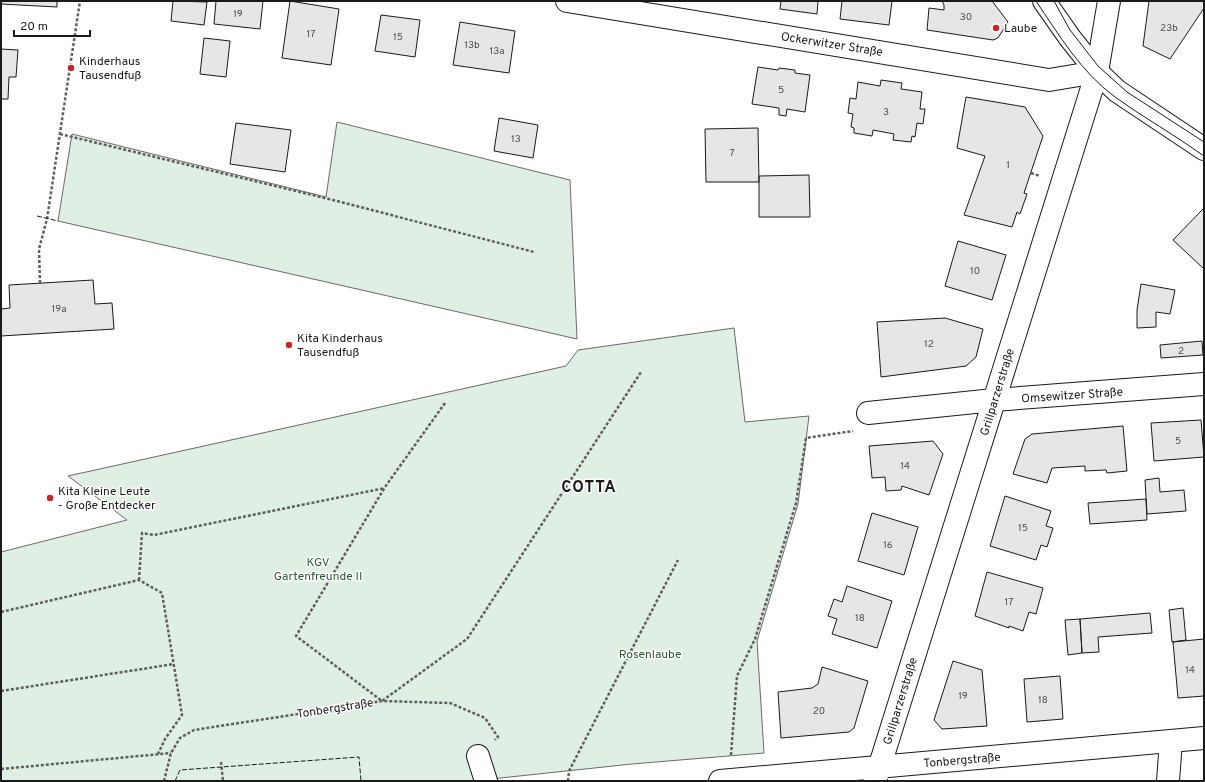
<svg xmlns="http://www.w3.org/2000/svg" width="1205" height="782" font-family="Overpass,sans-serif">
	<style>
		.green { fill: #e0efe3; stroke: #6a6a6a }
		.building { fill: #e6e6e6; stroke: #1a1a1a }
		.lines { fill: none; stroke-linecap: round; stroke-linejoin: round }
		.minor-casing { stroke: #1a1a1a; stroke-width: 24 }
		.major-casing { stroke: #1a1a1a; stroke-width: 24 }
		.path { stroke: #5f5f5f; stroke-width: 2.5; stroke-dasharray: 3 2; stroke-linecap: butt }
		.minor { stroke: #fff; stroke-width: 22 }
		.major { stroke: #fff; stroke-width: 22 }
		.tram { stroke: #1a1a1a; stroke-width: 1 }
		.fence { stroke: #1a1a1a; stroke-width: 1; stroke-dasharray: 5 2; stroke-linecap: butt }
		.poi-dot { fill: #c62828; stroke: #fff; stroke-width: 1.5 }
		.labels { text-anchor: middle; stroke-width: 3; stroke-linejoin: round; paint-order: stroke }
		.number-label { font-size: 10px; fill: #4d4d4d }
		.poi-label { font-size: 12px; fill: #1a1a1a; stroke: #fff; text-anchor: start }
		.street-label { font-size: 12px; fill: #1a1a1a; stroke: #fff }
		.park-label { font-size: 12px; fill: #2b5a34; stroke: #fff }
		.district-label { font-size: 16px; font-weight: bold; letter-spacing: 1px; fill: #1a1a1a; stroke: #fff }
	</style>
	<rect width="100%" height="100%" fill="#fff"/>
	<path class="green" d="M 337,122 L 570,180 L 577,339 L 58,221 L 72,134 L 326,197 Z
		M 734,328 L 745,422 L 809,416 L 798,504 L 757,641 L 764,753 L 632,764 L 472,781 L 1,781 L 1,552 L 127,520 L 68,476 L 566,366 L 578,350 Z"/>
	<path class="building" d="M 1,1 L 57,1 L 57,7 L 1,4 Z
		M 173,1 L 207,2 L 204,25 L 171,21 Z
		M 216,1 L 263,1 L 260,29 L 214,24 Z
		M 290,1 L 339,9 L 331,65 L 282,58 Z
		M 781,1 L 818,1 L 817,14 L 780,9 Z
		M 842,1 L 892,1 L 889,25 L 840,19 Z
		M 942,1 L 992,1 L 1008,22 L 998,38 L 993,40 L 927,30 L 929,8 L 944,10 L 944,5 Z
		M 1149,1 L 1204,1 L 1204,8 L 1170,59 L 1143,46 Z
		M 381,15 L 420,20 L 415,57 L 375,51 Z
		M 460,22 L 515,31 L 509,73 L 453,65 Z
		M 204,38 L 230,41 L 226,77 L 200,74 Z
		M 1,49 L 18,50 L 16,77 L 9,77 L 8,99 L 1,99 Z
		M 758,67 L 778,70 L 779,68 L 795,70 L 795,73 L 810,75 L 805,112 L 787,109 L 786,116 L 779,115 L 779,108 L 752,104 Z
		M 881,80 L 902,83 L 901,89 L 922,92 L 920,109 L 925,109 L 923,124 L 917,123 L 915,137 L 912,136 L 911,142 L 893,140 L 894,134 L 873,130 L 872,136 L 854,133 L 854,128 L 851,127 L 853,114 L 848,113 L 850,98 L 856,99 L 858,82 L 880,86 Z
		M 966,97 L 1025,107 L 1043,136 L 1024,193 L 1027,194 L 1020,214 L 1017,212 L 1012,227 L 964,215 L 985,156 L 957,148 Z
		M 499,118 L 538,125 L 533,158 L 494,151 Z
		M 236,123 L 291,130 L 285,172 L 230,164 Z
		M 758,128 L 759,182 L 706,182 L 705,129 Z
		M 809,175 L 810,217 L 759,217 L 759,176 Z
		M 1203,209 L 1204,211 L 1204,269 L 1173,240 Z
		M 958,241 L 1006,255 L 992,300 L 945,286 Z
		M 93,280 L 95,304 L 112,303 L 114,329 L 1,336 L 1,309 L 10,308 L 9,285 Z
		M 1141,284 L 1175,290 L 1170,314 L 1156,312 L 1156,327 L 1137,328 L 1137,310 Z
		M 945,318 L 983,329 L 976,357 L 966,366 L 881,377 L 877,322 Z
		M 1202,341 L 1203,355 L 1161,358 L 1160,345 Z
		M 1201,420 L 1204,457 L 1154,461 L 1151,423 Z
		M 1123,426 L 1127,471 L 1107,473 L 1106,470 L 1085,471 L 1085,466 L 1052,468 L 1047,483 L 1013,474 L 1025,439 L 1032,434 Z
		M 933,441 L 943,454 L 929,495 L 902,486 L 901,490 L 886,491 L 885,477 L 872,478 L 869,446 Z
		M 1159,478 L 1160,492 L 1184,490 L 1186,511 L 1147,514 L 1145,480 Z
		M 1005,496 L 1051,511 L 1046,526 L 1053,528 L 1047,547 L 1041,545 L 1036,560 L 990,546 Z
		M 1146,499 L 1147,520 L 1090,524 L 1088,503 Z
		M 872,513 L 918,527 L 904,575 L 858,561 Z
		M 987,572 L 1043,588 L 1036,614 L 1029,612 L 1023,631 L 1009,626 L 1009,628 L 975,616 Z
		M 847,586 L 892,601 L 877,648 L 832,634 L 837,619 L 828,616 L 834,599 L 842,602 Z
		M 1183,608 L 1186,640 L 1172,642 L 1169,610 Z
		M 1150,613 L 1152,633 L 1098,637 L 1099,652 L 1082,653 L 1080,619 Z
		M 1080,619 L 1082,653 L 1068,655 L 1065,620 Z
		M 1204,639 L 1204,696 L 1178,698 L 1173,642 Z
		M 953,661 L 982,670 L 987,726 L 942,729 L 934,720 Z
		M 822,667 L 868,681 L 854,728 L 849,732 L 781,738 L 778,692 L 812,688 L 818,684 Z
		M 1060,676 L 1063,719 L 1027,722 L 1024,679 Z"/>
	<g class="lines">
		<defs>
			<path id="minor" d="M 567,1 L 1049,80 L 1097,72
				M 868,413 L 994,400 L 1204,384
				M 478,756 L 486,781
				M 720,781 L 1204,738
				M 875,781 L 1097,72 L 1109,1
				M 1168,781 L 1171,741"/>
			<path id="major" d="M 1044,1 L 1070,38 L 1097,72 L 1117,91 L 1204,149"/>
		</defs>
		<use href="#minor" class="minor-casing"/>
		<use href="#major" class="major-casing"/>
		<path class="path" d="M 60,134 L 329,199 L 534,252
			M 1031,173 L 1040,176
			M 40,283 L 39,249 L 47,219 L 80,1
			M 445,403 L 385,487 L 296,636 L 382,701 L 467,639 L 641,372
			M 139,580 L 142,533 L 154,535 L 385,488
			M 1,612 L 139,580 L 162,593 L 182,715 L 165,739 L 158,754
			M 1,691 L 174,664
			M 731,755 L 737,676 L 755,639 L 796,503 L 806,438 L 853,431
			M 221,762 L 223,781
			M 1,769 L 171,753
			M 164,781 L 171,753 L 180,738 L 194,730 L 382,701 L 450,703 L 485,718 L 498,737 L 495,740
			M 568,781 L 569,771 L 678,560"/>
		<use href="#minor" class="minor"/>
		<use href="#major" class="major"/>
		<path class="tram" d="M 1036,1 C 1059,35 1081,72 1115,97 C 1144,118 1175,135 1204,156
			M 1054,1 L 1070,30 L 1098,66 L 1127,92 L 1204,142"/>
		<path class="fence" d="M 37,216 L 58,221
			M 175,781 L 180,770 L 359,757 L 361,781"/>
	</g>
	<g class="poi-dot">
		<circle cx="996" cy="28" r="4"/>
		<circle cx="71" cy="68" r="4"/>
		<circle cx="289" cy="345" r="4"/>
		<circle cx="50" cy="498" r="4"/>
	</g>
	<g class="labels">
		<g class="number-label">
			<text x="238" y="17">19</text>
			<text x="966" y="20">30</text>
			<text x="1169" y="31">23b</text>
			<text x="311" y="37">17</text>
			<text x="398" y="40">15</text>
			<text x="472" y="48">13b</text>
			<text x="497" y="54">13a</text>
			<text x="781" y="93">5</text>
			<text x="886" y="115">3</text>
			<text x="516" y="142">13</text>
			<text x="732" y="156">7</text>
			<text x="1008" y="168">1</text>
			<text x="975" y="274">10</text>
			<text x="59" y="312">19a</text>
			<text x="929" y="347">12</text>
			<text x="1181" y="354">2</text>
			<text x="1178" y="444">5</text>
			<text x="905" y="469">14</text>
			<text x="1023" y="531">15</text>
			<text x="888" y="548">16</text>
			<text x="1009" y="605">17</text>
			<text x="860" y="621">18</text>
			<text x="1190" y="673">14</text>
			<text x="963" y="699">19</text>
			<text x="1043" y="703">18</text>
			<text x="819" y="714">20</text>
		</g>
		<g class="poi-label">
			<text x="1004" y="32">Laube</text>
			<text x="79" y="65">Kinderhaus<tspan x="79" dy="14">Tausendfuß</tspan></text>
			<text x="297" y="342">Kita Kinderhaus<tspan x="297" dy="14">Tausendfuß</tspan></text>
			<text x="58" y="495">Kita Kleine Leute<tspan x="58" dy="14">- Große Entdecker</tspan></text>
		</g>
		<g class="street-label">
			<text transform="translate(832 44) rotate(9)" y="4">Ockerwitzer Straße</text>
			<text transform="translate(997 392) rotate(-73)" y="4">Grillparzerstraße</text>
			<text transform="translate(1072 395) rotate(-4)" y="4">Omsewitzer Straße</text>
			<text transform="translate(900 701) rotate(-73)" y="4">Grillparzerstraße</text>
			<text transform="translate(335 708) rotate(-9)" y="4">Tonbergstraße</text>
			<text transform="translate(962 760) rotate(-5)" y="4">Tonbergstraße</text>
		</g>
		<g class="park-label">
			<text x="318" y="566">KGV<tspan x="318" dy="14">Gartenfreunde II</tspan></text>
			<text x="650" y="658">Rosenlaube</text>
		</g>
		<g class="district-label">
			<text x="589" y="492">COTTA</text>
		</g>
	</g>
	<rect width="1205" height="782" fill="none" stroke="#1a1a1a" stroke-width="4"/>
	<path d="M14 30v6h76v-6" fill="none" stroke="#1a1a1a" stroke-width="2"/>
	<text x="20" y="30" font-size="12" fill="#1a1a1a" stroke="#ffffff" stroke-width="3" paint-order="stroke">20 m</text>
</svg>
